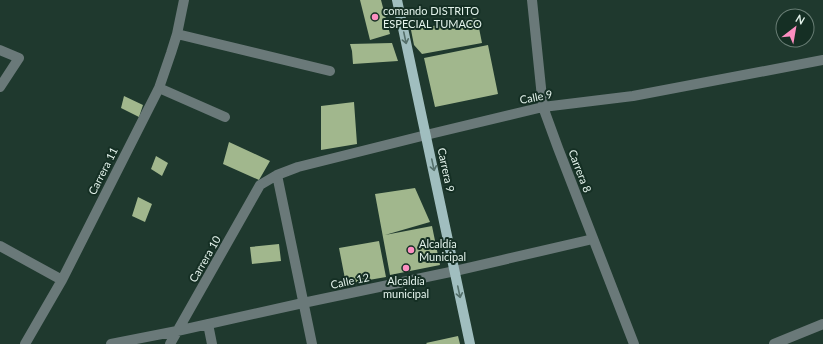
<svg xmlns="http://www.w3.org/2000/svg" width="823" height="344" font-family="Lato,sans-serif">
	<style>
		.building { fill: #a1b78d }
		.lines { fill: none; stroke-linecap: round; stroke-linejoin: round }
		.minor { stroke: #6a7979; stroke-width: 10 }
		.major { stroke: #a0bebf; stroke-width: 10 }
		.oneway { stroke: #546f6a }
		.poi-dot { fill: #fc8fc1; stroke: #152f24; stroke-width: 1.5 }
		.labels { text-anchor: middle; stroke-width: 4; stroke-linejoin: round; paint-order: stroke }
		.poi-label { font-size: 11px; fill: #e4f3ec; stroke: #152f24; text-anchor: start }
		.street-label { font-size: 11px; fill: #e4f3ec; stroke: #152f24 }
	</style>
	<rect width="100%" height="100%" fill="#1f392e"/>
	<path class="building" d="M 360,0 L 381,0 L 390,34 L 370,40 Z
		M 477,18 L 482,43 L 422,54 L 414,45 L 411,30 Z
		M 392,43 L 398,61 L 353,64 L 352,51 L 350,44 Z
		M 488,45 L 498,94 L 435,107 L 424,58 Z
		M 124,96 L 143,105 L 139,117 L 121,108 Z
		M 354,102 L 357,144 L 321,150 L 321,106 Z
		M 229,142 L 270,161 L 259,180 L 223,164 Z
		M 156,156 L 168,163 L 162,176 L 151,169 Z
		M 415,188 L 430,222 L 385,235 L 432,226 L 440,265 L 390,275 L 375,194 Z
		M 138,197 L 152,204 L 145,222 L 132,216 Z
		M 379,241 L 386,277 L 346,284 L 339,248 Z
		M 279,244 L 281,261 L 252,264 L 250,247 Z
		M 458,336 L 460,344 L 427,344 L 426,343 Z"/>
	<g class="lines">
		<path class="minor" d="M 532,0 L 543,107 L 558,148 L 634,344
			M 177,34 L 330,71
			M 0,50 L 19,58 L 0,87
			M 159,88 L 225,117
			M 277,175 L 312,344
			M 0,246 L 62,280
			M 208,324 L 212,344
			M 25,344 L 62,280 L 159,88 L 171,53 L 177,34 L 184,0
			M 111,344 L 177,331 L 303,303 L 455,271 L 593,239
			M 170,344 L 260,185 L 277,175 L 298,167 L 426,135 L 543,107 L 633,96 L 823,60
			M 774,344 L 823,324"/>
		<path class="major" d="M 397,0 L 470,344"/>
	</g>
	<defs><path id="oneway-shaft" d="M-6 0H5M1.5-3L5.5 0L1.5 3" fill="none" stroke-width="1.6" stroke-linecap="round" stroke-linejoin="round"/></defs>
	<g class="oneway">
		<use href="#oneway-shaft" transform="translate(405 38) rotate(78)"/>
		<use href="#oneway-shaft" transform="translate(433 165) rotate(78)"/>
		<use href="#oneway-shaft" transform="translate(459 292) rotate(78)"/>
	</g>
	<g class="poi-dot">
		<circle cx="375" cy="17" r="4"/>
		<circle cx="411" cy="250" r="4"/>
		<circle cx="406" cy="268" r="4"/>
	</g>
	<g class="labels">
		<g class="poi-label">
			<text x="383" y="15">comando DISTRITO<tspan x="383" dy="13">ESPECIAL TUMACO</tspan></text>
			<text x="419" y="248">Alcaldía<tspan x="419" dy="13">Municipal</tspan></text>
			<text x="406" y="285" text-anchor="middle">Alcaldía<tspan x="406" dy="13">municipal</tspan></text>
		</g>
		<g class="street-label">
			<text transform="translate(536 97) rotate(-11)" y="4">Calle 9</text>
			<text transform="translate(446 170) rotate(78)" y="4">Carrera 9</text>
			<text transform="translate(103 171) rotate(-63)" y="4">Carrera 11</text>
			<text transform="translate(580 171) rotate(69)" y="4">Carrera 8</text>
			<text transform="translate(205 259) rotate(-60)" y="4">Carrera 10</text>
			<text transform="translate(350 281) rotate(-12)" y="4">Calle 12</text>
		</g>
	</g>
	<g transform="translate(795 28) rotate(31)"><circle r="19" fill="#152f24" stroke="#687d74"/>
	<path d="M0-3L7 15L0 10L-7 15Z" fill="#fc8fc1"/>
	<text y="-6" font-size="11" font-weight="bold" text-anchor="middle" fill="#e4f3ec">N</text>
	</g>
</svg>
